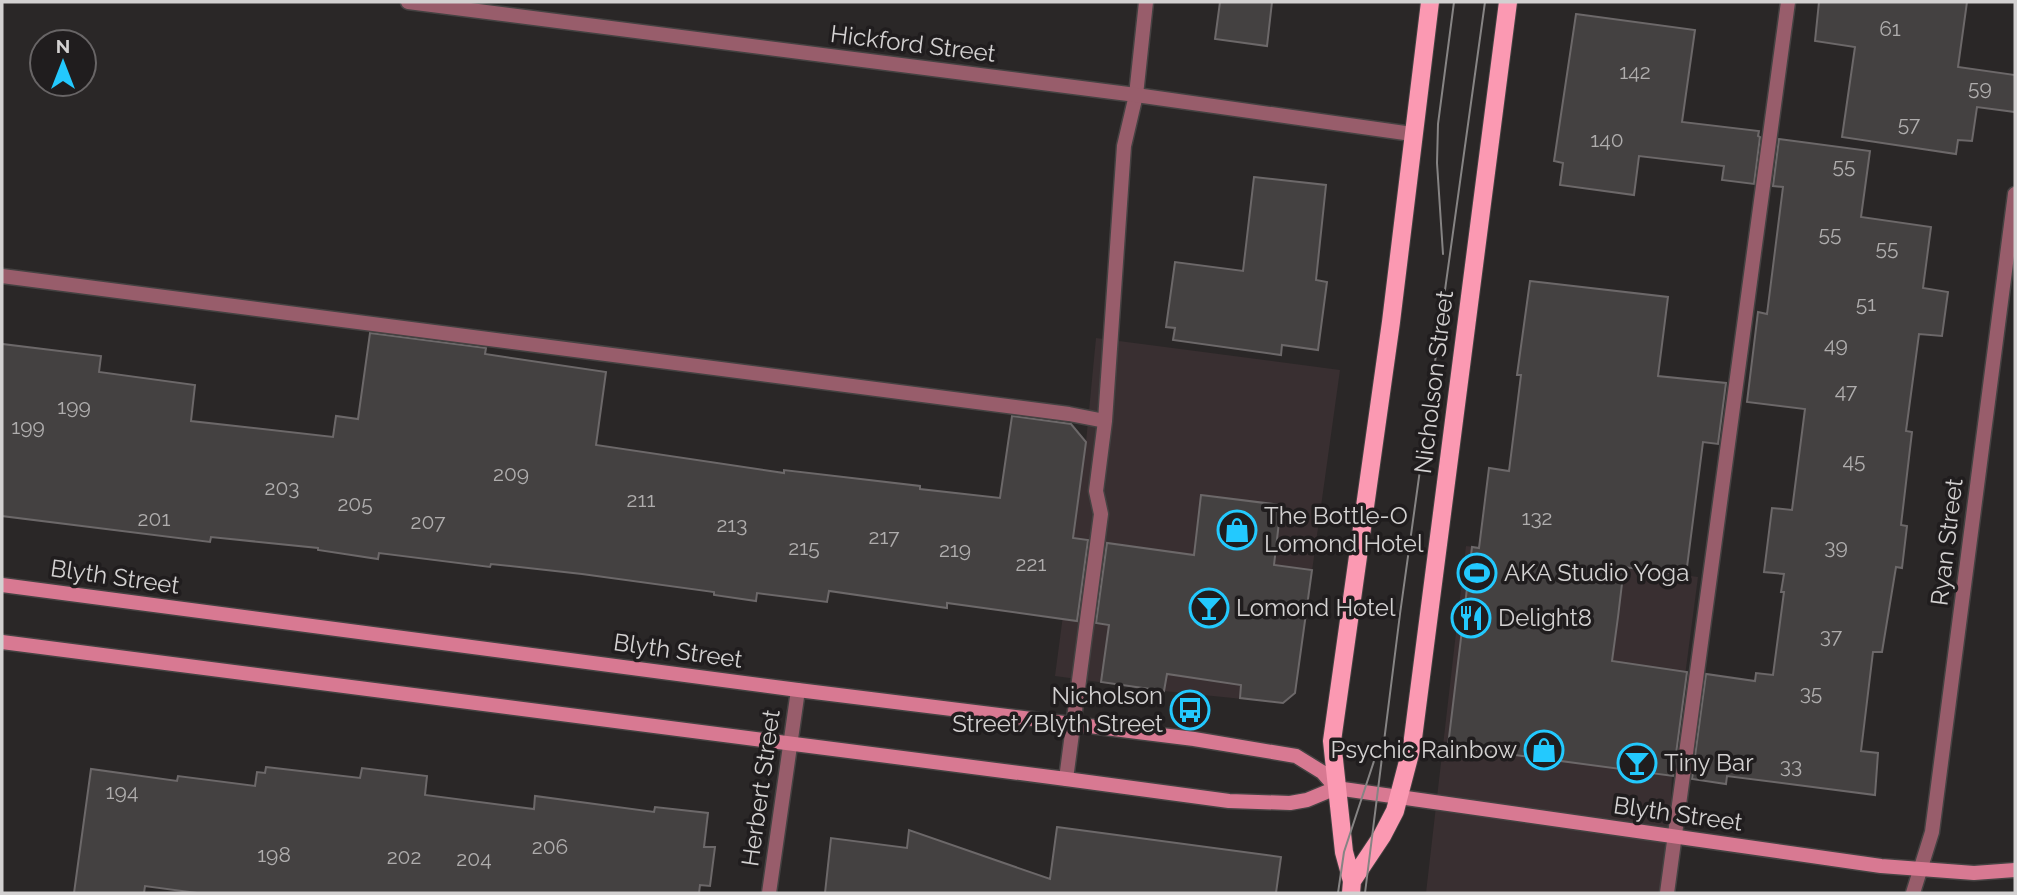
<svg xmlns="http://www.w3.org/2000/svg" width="2017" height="895" font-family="Raleway,sans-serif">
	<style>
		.built { fill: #392f31 }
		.building { fill: #444141; stroke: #6c6869; stroke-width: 2 }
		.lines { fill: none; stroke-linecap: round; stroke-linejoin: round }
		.lane-casing { stroke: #454242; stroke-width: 17 }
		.street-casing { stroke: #454242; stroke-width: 17 }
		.secondary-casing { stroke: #454242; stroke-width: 17 }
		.primary-casing { stroke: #454242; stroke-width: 20 }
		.lane { stroke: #985d6b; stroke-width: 14 }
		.street { stroke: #985d6b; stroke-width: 14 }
		.secondary { stroke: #d87992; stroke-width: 14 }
		.primary { stroke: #fb99b2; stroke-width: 18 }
		.tram { stroke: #868484; stroke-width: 2 }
		.labels { text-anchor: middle; stroke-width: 7; stroke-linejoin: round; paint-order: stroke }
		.number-label { font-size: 21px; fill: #afadad }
		.street-label { font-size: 24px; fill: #d3d1d1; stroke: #201d1e }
		.poi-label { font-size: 24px; fill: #d3d1d1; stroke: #201d1e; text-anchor: start }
	</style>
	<rect width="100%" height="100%" fill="#2a2727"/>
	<path class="built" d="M 1096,338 L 1340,370 L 1295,693 L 1283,703 L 1164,691 L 1055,676 L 1086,442 Z
		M 1466,546 L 1698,577 L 1672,775 L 1667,893 L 1426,893 Z"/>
	<path class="building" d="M 1220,2 L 1272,2 L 1267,46 L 1215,39 Z
		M 1819,2 L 1967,2 L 1958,67 L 2015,75 L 2015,112 L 1977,107 L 1972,141 L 1958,140 L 1956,154 L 1842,137 L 1855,47 L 1815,41 Z
		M 1576,14 L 1695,30 L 1682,122 L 1759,131 L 1758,136 L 1760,137 L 1754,184 L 1722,180 L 1724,166 L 1639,156 L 1634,195 L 1560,185 L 1563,163 L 1554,161 Z
		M 1779,139 L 1870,151 L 1861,217 L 1931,227 L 1923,288 L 1948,292 L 1942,336 L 1919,334 L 1906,431 L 1912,432 L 1901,525 L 1907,526 L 1902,568 L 1896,567 L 1882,652 L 1873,652 L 1861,751 L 1878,753 L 1875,795 L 1727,776 L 1726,784 L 1692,779 L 1706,674 L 1755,681 L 1756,673 L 1773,675 L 1784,592 L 1781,592 L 1784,574 L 1764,572 L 1772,508 L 1792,510 L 1805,409 L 1747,402 L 1758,312 L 1767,314 L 1783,187 L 1773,186 Z
		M 1254,177 L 1326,185 L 1316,280 L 1327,282 L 1318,350 L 1282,345 L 1281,355 L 1173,340 L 1175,328 L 1166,327 L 1175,262 L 1243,271 Z
		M 1530,281 L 1668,297 L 1658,376 L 1726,383 L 1718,444 L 1703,442 L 1686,575 L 1624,567 L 1618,617 L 1612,661 L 1687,672 L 1673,776 L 1448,746 L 1472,547 L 1479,548 L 1489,468 L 1509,471 L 1521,375 L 1517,375 Z
		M 370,333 L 486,348 L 485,354 L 606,372 L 596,445 L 784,473 L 784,470 L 920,486 L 920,489 L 1000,498 L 1012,416 L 1071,424 L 1086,442 L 1073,538 L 1088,540 L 1077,621 L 947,603 L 947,608 L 829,591 L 827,602 L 757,593 L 756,601 L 714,595 L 714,592 L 582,574 L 491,564 L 490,567 L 379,553 L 378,559 L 318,550 L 318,548 L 211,537 L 210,542 L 2,516 L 2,344 L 101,356 L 99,372 L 195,385 L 191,421 L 333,437 L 336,416 L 358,419 Z
		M 1201,495 L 1281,505 L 1274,565 L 1312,570 L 1295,693 L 1283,703 L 1240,698 L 1241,685 L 1167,674 L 1164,691 L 1101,682 L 1109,625 L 1096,623 L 1107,543 L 1194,555 Z
		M 266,767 L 360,778 L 362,768 L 427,776 L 425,795 L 534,809 L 535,796 L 654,812 L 655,807 L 708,813 L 704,847 L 715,847 L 710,886 L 700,885 L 699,893 L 197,893 L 145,886 L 144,893 L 74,893 L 91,769 L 177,781 L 178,776 L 255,786 L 257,772 L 265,773 Z
		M 1057,827 L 1281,857 L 1276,893 L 825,893 L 831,838 L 907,848 L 909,830 L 1050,879 Z"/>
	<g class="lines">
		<defs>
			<path id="lane" d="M 2,276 L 1069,414 L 1105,421
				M 1066,779 L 1101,514 L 1096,491 L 1105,421 L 1124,146 L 1136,95 L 1146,2
				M 1667,893 L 1788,2"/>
			<path id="street" d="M 408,2 L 1136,95 L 1412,134
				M 769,893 L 798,690
				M 1913,893 L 1932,832 L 2015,194"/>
			<path id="secondary" d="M 2,585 L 798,690 L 1194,739 L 1296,756 L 1322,772 L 1336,788
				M 2,642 L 1066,779 L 1229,801 L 1290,803 L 1307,800 L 1336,788 L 1881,866 L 1974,873 L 2015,870"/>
			<path id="primary" d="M 1352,881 L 1382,836 L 1395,811 L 1412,746 L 1508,2
				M 1351,893 L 1352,881 L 1344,852 L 1332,741 L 1391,322 L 1430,2"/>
		</defs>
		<use href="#lane" class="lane-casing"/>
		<use href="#street" class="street-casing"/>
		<use href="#secondary" class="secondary-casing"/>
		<use href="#primary" class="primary-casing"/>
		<use href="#lane" class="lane"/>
		<use href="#street" class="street"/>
		<use href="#secondary" class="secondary"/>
		<use href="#primary" class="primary"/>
		<path class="tram" d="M 1443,254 L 1437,163 L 1438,124 L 1454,2
			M 1338,893 L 1344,852 L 1376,755
			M 1365,893 L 1400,614 L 1485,2"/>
	</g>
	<defs>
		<symbol id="shop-ring" viewBox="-11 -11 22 22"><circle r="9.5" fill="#201d1e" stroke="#23c9fe" stroke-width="1.5"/><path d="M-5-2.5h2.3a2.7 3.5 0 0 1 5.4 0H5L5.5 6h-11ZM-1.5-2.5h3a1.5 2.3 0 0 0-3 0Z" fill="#23c9fe"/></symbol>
		<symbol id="stadium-ring" viewBox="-11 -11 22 22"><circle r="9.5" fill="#201d1e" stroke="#23c9fe" stroke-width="1.5"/><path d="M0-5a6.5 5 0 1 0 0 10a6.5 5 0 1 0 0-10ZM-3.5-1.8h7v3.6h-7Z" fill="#23c9fe"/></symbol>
		<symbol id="bar-ring" viewBox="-11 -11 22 22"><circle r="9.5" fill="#201d1e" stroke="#23c9fe" stroke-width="1.5"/><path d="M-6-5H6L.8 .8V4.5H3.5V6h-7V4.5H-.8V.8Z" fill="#23c9fe"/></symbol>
		<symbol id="restaurant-ring" viewBox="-11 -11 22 22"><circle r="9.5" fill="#201d1e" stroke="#23c9fe" stroke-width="1.5"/><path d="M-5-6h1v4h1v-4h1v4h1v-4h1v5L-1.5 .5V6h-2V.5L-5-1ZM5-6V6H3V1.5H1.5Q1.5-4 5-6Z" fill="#23c9fe"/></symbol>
		<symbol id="bus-ring" viewBox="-11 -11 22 22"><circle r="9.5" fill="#201d1e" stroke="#23c9fe" stroke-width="1.5"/><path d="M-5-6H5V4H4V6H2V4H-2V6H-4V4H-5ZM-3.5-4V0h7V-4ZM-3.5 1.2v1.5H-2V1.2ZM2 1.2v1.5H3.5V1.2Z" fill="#23c9fe"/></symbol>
	</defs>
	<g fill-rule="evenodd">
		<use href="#shop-ring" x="1215" y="508" width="44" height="44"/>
		<use href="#stadium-ring" x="1455" y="551" width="44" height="44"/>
		<use href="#bar-ring" x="1187" y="586" width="44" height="44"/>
		<use href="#restaurant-ring" x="1449" y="596" width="44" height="44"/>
		<use href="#bus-ring" x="1168" y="688" width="44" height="44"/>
		<use href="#shop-ring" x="1522" y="728" width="44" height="44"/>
		<use href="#bar-ring" x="1615" y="741" width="44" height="44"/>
	</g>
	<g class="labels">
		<g class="number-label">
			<text x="1890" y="36">61</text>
			<text x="1635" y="79">142</text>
			<text x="1980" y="95">59</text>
			<text x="1909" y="131">57</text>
			<text x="1607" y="147">140</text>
			<text x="1844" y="173">55</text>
			<text x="1830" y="241">55</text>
			<text x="1887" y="255">55</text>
			<text x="1866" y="311">51</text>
			<text x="1836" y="352">49</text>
			<text x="1846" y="398">47</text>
			<text x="74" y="414">199</text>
			<text x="28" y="434">199</text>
			<text x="1854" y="468">45</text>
			<text x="511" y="481">209</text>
			<text x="282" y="495">203</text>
			<text x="641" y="507">211</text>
			<text x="355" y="511">205</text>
			<text x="1537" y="525">132</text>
			<text x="154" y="526">201</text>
			<text x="428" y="529">207</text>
			<text x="732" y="532">213</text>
			<text x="884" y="544">217</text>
			<text x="1836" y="554">39</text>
			<text x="804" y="555">215</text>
			<text x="955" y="557">219</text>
			<text x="1031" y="571">221</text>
			<text x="1831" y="643">37</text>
			<text x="1811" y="700">35</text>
			<text x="1791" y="773">33</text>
			<text x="122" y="799">194</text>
			<text x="550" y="854">206</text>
			<text x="274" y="862">198</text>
			<text x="404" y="864">202</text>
			<text x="474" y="866">204</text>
		</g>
		<g class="street-label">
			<text transform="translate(913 44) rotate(7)" y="8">Hickford Street</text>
			<text transform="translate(1434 382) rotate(-83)" y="8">Nicholson Street</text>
			<text transform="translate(1947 542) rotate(-83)" y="8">Ryan Street</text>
			<text transform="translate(115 577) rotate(8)" y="8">Blyth Street</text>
			<text transform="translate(678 651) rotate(8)" y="8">Blyth Street</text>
			<text transform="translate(761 788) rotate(-82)" y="8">Herbert Street</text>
			<text transform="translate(1678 814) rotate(8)" y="8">Blyth Street</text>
		</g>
		<g class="poi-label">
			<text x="1264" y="524">The Bottle-O<tspan x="1264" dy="28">Lomond Hotel</tspan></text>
			<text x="1504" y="581">AKA Studio Yoga</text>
			<text x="1236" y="616">Lomond Hotel</text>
			<text x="1498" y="626">Delight8</text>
			<text x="1163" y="704" text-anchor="end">Nicholson<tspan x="1163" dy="28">Street/Blyth Street</tspan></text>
			<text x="1517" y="758" text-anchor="end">Psychic Rainbow</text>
			<text x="1664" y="771">Tiny Bar</text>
		</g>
	</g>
	<rect width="2017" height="895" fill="none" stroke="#d3d1d1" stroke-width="7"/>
	<g transform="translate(63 63)"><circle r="33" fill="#201d1e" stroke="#686566" stroke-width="2"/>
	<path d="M0-5L12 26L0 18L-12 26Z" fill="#23c9fe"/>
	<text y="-10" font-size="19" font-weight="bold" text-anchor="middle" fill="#d3d1d1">N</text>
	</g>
</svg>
